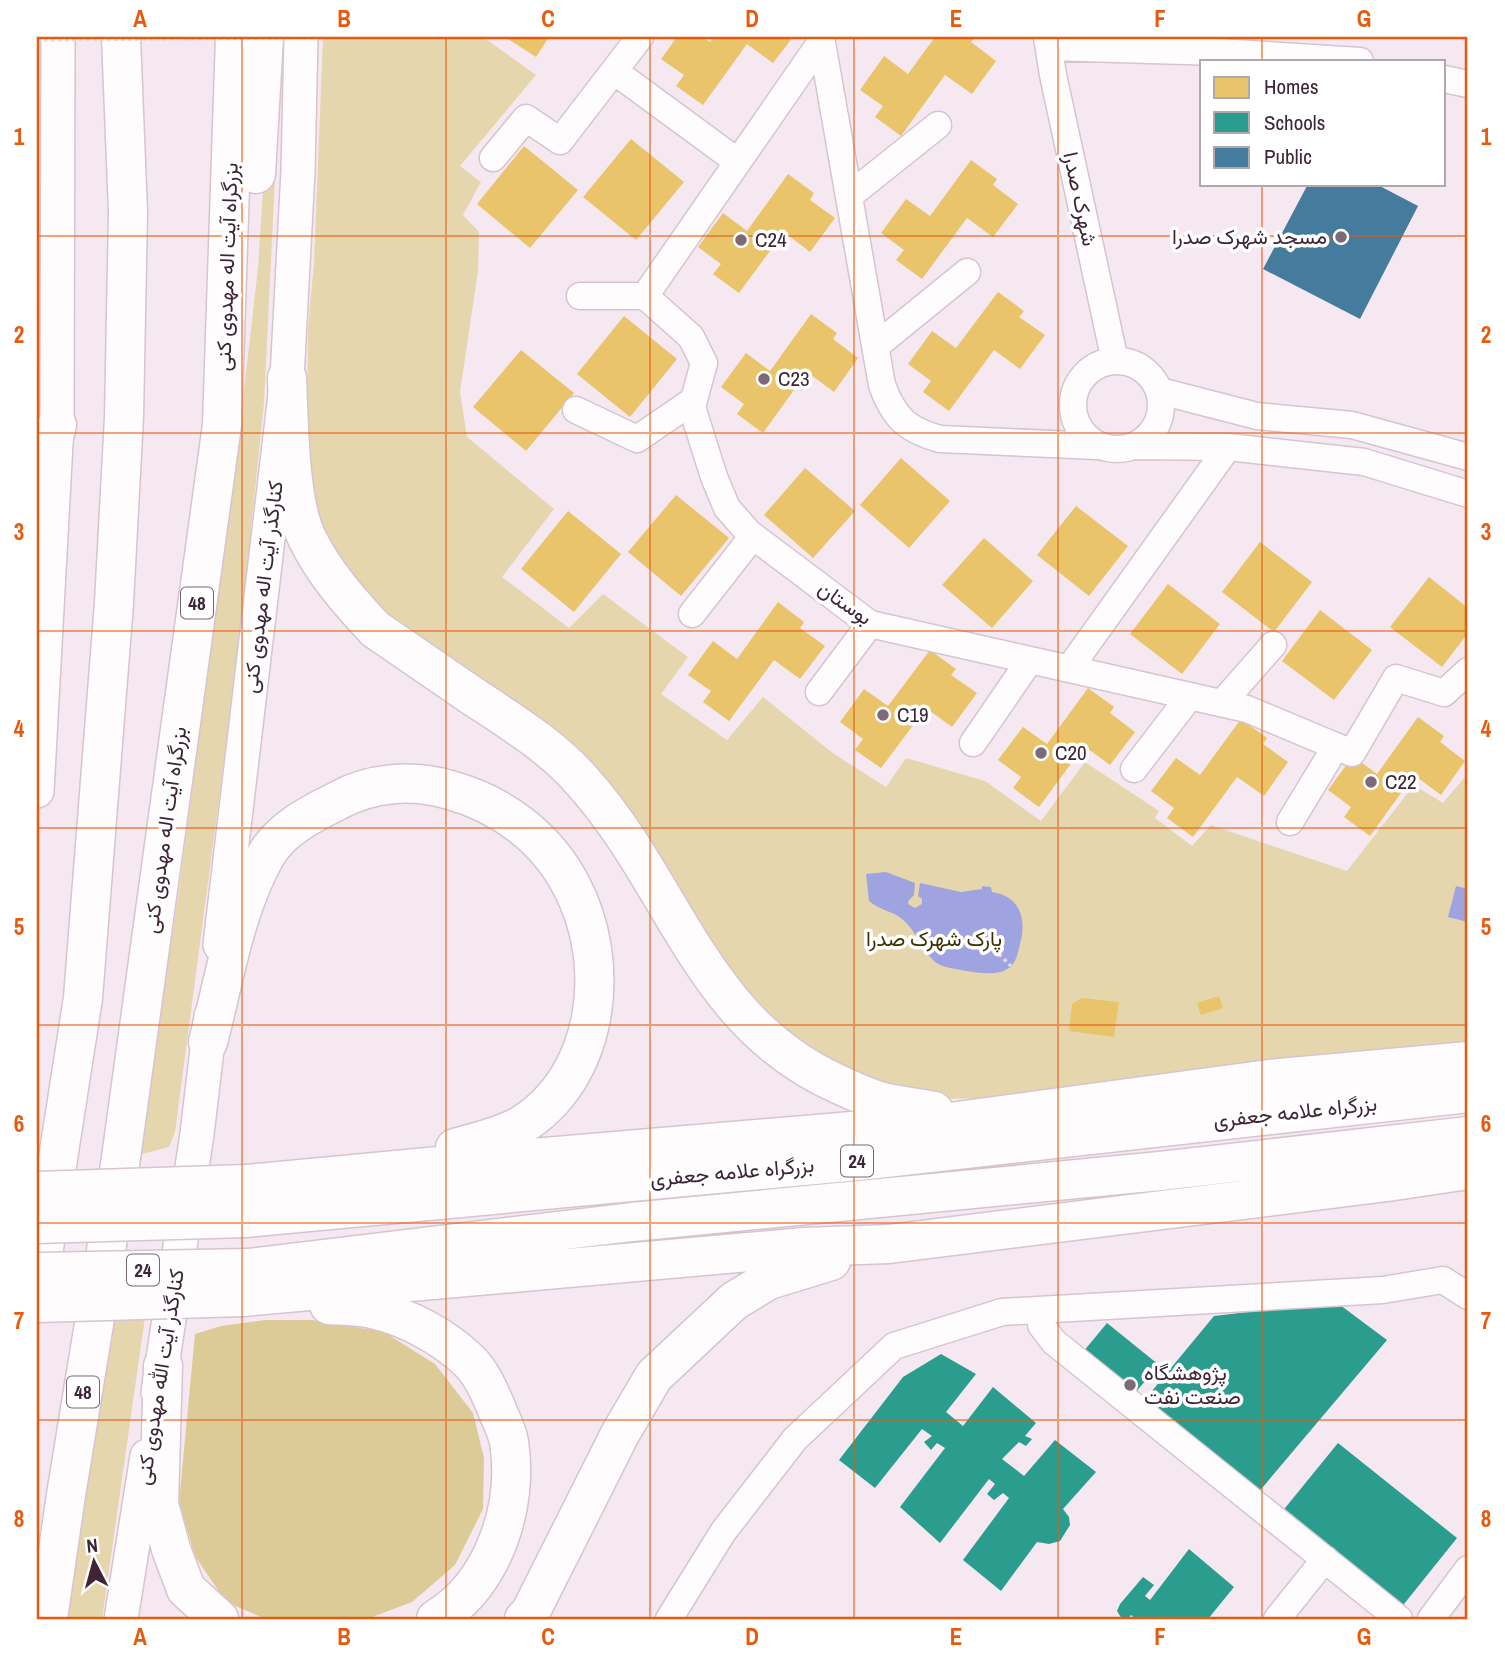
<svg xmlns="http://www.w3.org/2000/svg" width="1505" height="1656" font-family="'Archivo Narrow',Vazirmatn,sans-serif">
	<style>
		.green { fill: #e6d6ae }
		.forest { fill: #ddcb97 }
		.water { fill: #9fa3e0 }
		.homes { fill: #e9c46a }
		.schools { fill: #2a9d8f }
		.public { fill: #457b9d }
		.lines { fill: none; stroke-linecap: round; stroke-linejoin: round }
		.minor-casing { stroke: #d6c4d1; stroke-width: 29 }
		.major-casing { stroke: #d6c4d1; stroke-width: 36 }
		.highway-casing { stroke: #d6c4d1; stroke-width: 41 }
		.path { stroke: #dfdadd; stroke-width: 3.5; stroke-dasharray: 3.5 3.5; stroke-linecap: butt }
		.minor { stroke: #fefcfd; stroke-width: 26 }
		.major { stroke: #fefcfd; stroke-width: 33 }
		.highway { stroke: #fefcfd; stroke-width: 38 }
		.highway-bridge-casing { stroke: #d6c4d1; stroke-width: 41; stroke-linecap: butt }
		.path-bridge { stroke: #dfdadd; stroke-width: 3.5; stroke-dasharray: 3.5 3.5; stroke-linecap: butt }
		.highway-bridge { stroke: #fefcfd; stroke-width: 38 }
		.grid { fill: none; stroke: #e8590c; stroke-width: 2; stroke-opacity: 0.55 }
		.poi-dot { fill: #7d6977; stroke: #fff; stroke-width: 2.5 }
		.labels { text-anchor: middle; stroke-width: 7; stroke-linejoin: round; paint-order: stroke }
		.shield { fill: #fff; stroke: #776672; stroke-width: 2 }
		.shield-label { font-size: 19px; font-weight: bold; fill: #3d2536 }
		.street-label { font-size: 21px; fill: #3d2536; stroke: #fff }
		.poi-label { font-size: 21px; fill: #3d2536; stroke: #fff; text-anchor: start }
		.park-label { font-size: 21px; fill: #3b3104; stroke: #fff }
		.neatline { fill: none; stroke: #e8590c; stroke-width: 2.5 }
		.grid-label { font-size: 23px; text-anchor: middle; font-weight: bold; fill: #e8590c }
	</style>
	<rect width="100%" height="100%" fill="#f5e8f1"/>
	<path class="green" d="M 323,37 L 483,37 L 536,75 L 460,166 L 481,182 L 463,215 L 479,232 L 478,271 L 460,392 L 467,437 L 554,509 L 502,577 L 569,628 L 603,594 L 688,657 L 661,694 L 727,740 L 763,697 L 834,754 L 886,787 L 906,758 L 985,781 L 1041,821 L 1085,762 L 1159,811 L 1155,818 L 1192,846 L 1211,825 L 1347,871 L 1414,785 L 1443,803 L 1464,778 L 1468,780 L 1468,1051 L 999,1098 L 938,1099 L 861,1085 L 746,1008 L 669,879 L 380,617 L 353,580 L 312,508 L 307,409 L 308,328 L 314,263 Z
		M 270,79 L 277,137 L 264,403 L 238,656 L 175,1132 L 169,1147 L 138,1155 L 179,890 L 240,426 L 258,268 Z
		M 146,1310 L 102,1619 L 67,1619 L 114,1312 Z"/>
	<path class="forest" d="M 265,1320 L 313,1320 L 384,1332 L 435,1364 L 473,1413 L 484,1458 L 483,1509 L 455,1565 L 412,1602 L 367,1619 L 266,1619 L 226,1602 L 195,1556 L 179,1502 L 195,1334 L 221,1326 Z"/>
	<path class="water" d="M 886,872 L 915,883 L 914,895 L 909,900 L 908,904 L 915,908 L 922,904 L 922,899 L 918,896 L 920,883 L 961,892 L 982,889 L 982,886 L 991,887 L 992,892 C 1020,896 1027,919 1020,944 C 1018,953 1016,963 1009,968 C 998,976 979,973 966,971 C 957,969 943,968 935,962 C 922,950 916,930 902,919 C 893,911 879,910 869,901 L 866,874 Z
		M 1456,886 L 1468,889 L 1468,922 L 1448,917 Z"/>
	<path class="homes" d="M 505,37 L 549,37 L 536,57 Z
		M 677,37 L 702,37 L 710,42 L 714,37 L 793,37 L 773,63 L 747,44 L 703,105 L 676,86 L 684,75 L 661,59 Z
		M 935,37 L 975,37 L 971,42 L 996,61 L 972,94 L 945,75 L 901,136 L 875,117 L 883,106 L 860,90 L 884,56 L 908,74 Z
		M 631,139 L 684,182 L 636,240 L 583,197 Z
		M 524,146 L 578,190 L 530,248 L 477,204 Z
		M 971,160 L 997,179 L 993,185 L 1018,204 L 993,237 L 967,218 L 922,279 L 896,260 L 904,250 L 881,233 L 906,199 L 930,216 Z
		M 788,174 L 814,193 L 810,200 L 835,218 L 810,252 L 784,232 L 739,293 L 713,274 L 721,264 L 698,247 L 723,213 L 747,231 Z
		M 998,292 L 1024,311 L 1019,317 L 1045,335 L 1020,369 L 994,350 L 949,411 L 923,392 L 931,381 L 908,364 L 932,331 L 956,348 Z
		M 811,314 L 837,333 L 833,339 L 858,358 L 834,392 L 807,372 L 763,433 L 737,414 L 744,404 L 721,387 L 746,353 L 770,371 Z
		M 624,316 L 677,359 L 630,417 L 577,374 Z
		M 521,350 L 574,393 L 526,451 L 473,407 Z
		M 901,458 L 950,501 L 909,548 L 860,505 Z
		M 805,468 L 855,511 L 813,558 L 764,515 Z
		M 676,495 L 729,538 L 681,596 L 628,552 Z
		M 1076,506 L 1128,546 L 1089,596 L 1037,555 Z
		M 568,511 L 621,554 L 574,612 L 521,569 Z
		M 984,538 L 1033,581 L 992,628 L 942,585 Z
		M 1260,542 L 1312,582 L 1274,632 L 1222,592 Z
		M 1429,577 L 1468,608 L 1468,633 L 1442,667 L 1390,627 Z
		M 1168,584 L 1220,624 L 1182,674 L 1130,634 Z
		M 778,602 L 804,622 L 800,628 L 825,646 L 800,679 L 774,660 L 729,721 L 703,702 L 711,691 L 688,675 L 713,641 L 737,659 Z
		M 1320,610 L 1372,650 L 1334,700 L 1282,661 Z
		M 930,650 L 956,669 L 951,675 L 977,693 L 952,727 L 926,708 L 881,768 L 855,750 L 863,739 L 840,722 L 864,689 L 888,706 Z
		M 1088,688 L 1114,707 L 1110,713 L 1135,732 L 1110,765 L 1084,746 L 1039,807 L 1013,788 L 1021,777 L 998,760 L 1023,727 L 1047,744 Z
		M 1418,717 L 1444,736 L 1440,742 L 1465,761 L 1441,795 L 1414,775 L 1370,836 L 1344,817 L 1351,807 L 1328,790 L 1353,756 L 1377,774 Z
		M 1241,719 L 1267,738 L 1263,744 L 1288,762 L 1264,796 L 1237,777 L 1193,837 L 1167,818 L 1174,808 L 1151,791 L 1176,758 L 1200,775 Z
		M 1219,996 L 1223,1008 L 1201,1015 L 1197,1003 Z
		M 1082,998 L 1119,1002 L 1114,1037 L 1069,1031 L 1072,1004 Z"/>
	<path class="schools" d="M 1336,1302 L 1387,1340 L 1257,1494 L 1142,1403 L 1214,1316 Z
		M 1107,1323 L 1159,1365 L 1134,1394 L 1083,1352 Z
		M 941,1354 L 976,1374 L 946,1412 L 963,1426 L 993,1387 L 1036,1423 L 1025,1436 L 1032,1439 L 1026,1446 L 1019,1442 L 1002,1459 L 1024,1476 L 1055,1440 L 1096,1472 L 1063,1509 L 1069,1517 L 1070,1525 L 1060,1541 L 1049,1544 L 1037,1542 L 1001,1591 L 963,1560 L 1009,1498 L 1003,1493 L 994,1500 L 987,1494 L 995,1484 L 989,1479 L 940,1543 L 900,1507 L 945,1448 L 937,1443 L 931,1450 L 924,1442 L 932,1436 L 922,1429 L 875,1488 L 839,1460 L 903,1377 Z
		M 1338,1443 L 1457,1538 L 1400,1609 L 1281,1513 Z
		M 1189,1549 L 1234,1587 L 1208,1619 L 1136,1619 L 1131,1615 L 1128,1619 L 1122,1619 L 1117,1611 L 1120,1604 L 1143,1577 L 1154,1585 L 1145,1596 L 1150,1600 Z"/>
	<path class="public" d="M 1308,184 L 1376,184 L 1418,206 L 1360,319 L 1263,269 Z"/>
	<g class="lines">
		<defs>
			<path id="minor" d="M 821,37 L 882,385 C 894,418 907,430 940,439 L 1097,446
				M 1047,37 L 1053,75 L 1115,361
				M 821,42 L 645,296 L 691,337 L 704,363 L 692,407 L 714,477 L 727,508 L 749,533 L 870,624 L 1247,709 L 1352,753 L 1396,678 L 1444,693 L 1468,671
				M 1049,47 L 1219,52 L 1360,61
				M 614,71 L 738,162
				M 1444,79 L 1468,84
				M 493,158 L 526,118 L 560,141 L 640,37
				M 849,196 L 938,125
				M 580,296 L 645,296
				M 876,346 L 967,272
				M1073 405a44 44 0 1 1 88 0a44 44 0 1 1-88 0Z
				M 1160,391 L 1257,416 L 1352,425 L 1468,457
				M 576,410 L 637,439 L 694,400
				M 1135,446 L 1228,447 L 1364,462 L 1468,494
				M 692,614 L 753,536
				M 1069,669 L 1228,447
				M 819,692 L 870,624
				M 1222,703 L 1273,645
				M 973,743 L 1030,660
				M 1134,769 L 1190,696
				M 1290,822 L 1336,746
				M 1042,1310 L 1041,1325 L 1054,1342 L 1399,1619
				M 669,1619 L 723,1532 L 795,1439 L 894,1346 L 1002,1312 L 1383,1290 L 1443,1280 L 1468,1296
				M 1277,1619 L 1325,1559
				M 1431,1619 L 1468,1569"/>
			<path id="major" d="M 37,791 L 57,425 L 58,37
				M 220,945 L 287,378 L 298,171 L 301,37
				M 158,1392 L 197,1134 L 211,1016
				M 121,1619 L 147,1456"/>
			<path id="highway" d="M 256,174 L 264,37
				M 287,378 C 289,421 289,501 307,538 C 324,573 349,601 375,629 C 407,651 439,673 471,695 C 510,721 552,746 583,782 C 675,885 701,1023 838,1084 C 853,1091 870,1099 887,1103 C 902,1106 919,1108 934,1111
				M 37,507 L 57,425
				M 208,1042 C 224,981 235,909 266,855 C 281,829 311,814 337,801 C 371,782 412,779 450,790 C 501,804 546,837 571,885 C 613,963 600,1078 520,1126 C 500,1137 476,1142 455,1148
				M 247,1184 L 460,1164 L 935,1124 L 1269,1079 L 1468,1061
				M 245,1218 L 868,1160 L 1468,1093
				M 249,1268 L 632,1222 L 1160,1171 L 1468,1136
				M 37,1293 L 83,998 L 114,603 L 124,417 L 128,212 L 121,37
				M 243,1297 L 805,1247 L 889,1244 L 1387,1182 L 1468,1170
				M 329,1305 C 343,1306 358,1306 372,1309 C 407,1317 443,1336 469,1361 C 482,1374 489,1391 496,1407 C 500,1418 507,1430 509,1442 C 519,1506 494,1584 436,1619
				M 163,1366 L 159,1504 L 171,1549 L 186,1589 L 219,1619
				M 48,1619 L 66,1495 L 120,1165 L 222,425 L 235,37
				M 524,1619 L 530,1613 L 620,1434 L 654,1376 L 734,1301 L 769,1280 L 831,1261"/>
		</defs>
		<use href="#minor" class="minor-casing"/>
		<use href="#major" class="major-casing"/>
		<use href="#highway" class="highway-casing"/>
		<path class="path" d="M 999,954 L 1011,966"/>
		<use href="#minor" class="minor"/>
		<use href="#major" class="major"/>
		<use href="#highway" class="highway"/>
		<defs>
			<path id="highway-bridge" d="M 37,1191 L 247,1184
				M 37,1224 L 245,1218
				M 37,1272 L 249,1268
				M 37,1303 L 243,1297"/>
		</defs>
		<use href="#highway-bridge" class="highway-bridge-casing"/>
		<path class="path-bridge" d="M 37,40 L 385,37"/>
		<use href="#highway-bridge" class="highway-bridge"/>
	</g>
	<path class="grid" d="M 242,37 L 242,1619M 446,37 L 446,1619M 650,37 L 650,1619M 854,37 L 854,1619M 1058,37 L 1058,1619M 1262,37 L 1262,61M 1262,184 L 1262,1619M 37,236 L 1468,236M 37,433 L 1468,433M 37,631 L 1468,631M 37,828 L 1468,828M 37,1025 L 1468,1025M 37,1223 L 1468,1223M 37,1420 L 1468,1420"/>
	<g class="poi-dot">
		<circle cx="1341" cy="237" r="7"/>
		<circle cx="741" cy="240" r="7"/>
		<circle cx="764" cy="379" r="7"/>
		<circle cx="883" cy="715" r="7"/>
		<circle cx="1041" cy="753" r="7"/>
		<circle cx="1371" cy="782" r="7"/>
		<circle cx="1130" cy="1385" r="7"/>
	</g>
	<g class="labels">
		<g class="shield">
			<rect x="181" y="587.5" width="32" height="31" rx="5"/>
			<rect x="841" y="1145.5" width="32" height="31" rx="5"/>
			<rect x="127" y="1254.5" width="32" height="31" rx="5"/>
			<rect x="67" y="1376.5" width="32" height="31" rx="5"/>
		</g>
		<g class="shield-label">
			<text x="197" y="610">48</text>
			<text x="857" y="1168">24</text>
			<text x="143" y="1277">24</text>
			<text x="83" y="1399">48</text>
		</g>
		<g class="street-label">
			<text transform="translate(1080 199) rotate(78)" y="7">شهرک صدرا</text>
			<text transform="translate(227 267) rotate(-88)" y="7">بزرگراه آیت اله مهدوی کنی</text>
			<text transform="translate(263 587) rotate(-83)" y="7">کنارگذر آیت اله مهدوی کنی</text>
			<text transform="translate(845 603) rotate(35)" y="7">بوستان</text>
			<text transform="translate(165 830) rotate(-82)" y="7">بزرگراه آیت اله مهدوی کنی</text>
			<text transform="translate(1295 1112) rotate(-6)" y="7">بزرگراه علامه جعفری</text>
			<text transform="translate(732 1172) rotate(-5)" y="7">بزرگراه علامه جعفری</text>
			<text transform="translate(160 1377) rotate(-81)" y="7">کنارگذر آیت الله مهدوی کنی</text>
		</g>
		<g class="poi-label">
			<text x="1327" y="244" text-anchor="end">مسجد شهرک صدرا</text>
			<text x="755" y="247">C24</text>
			<text x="778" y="386">C23</text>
			<text x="897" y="722">C19</text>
			<text x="1055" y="760">C20</text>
			<text x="1385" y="789">C22</text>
			<text x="1144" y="1380">پژوهشگاه<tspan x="1144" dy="24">صنعت نفت</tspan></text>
		</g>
		<g class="park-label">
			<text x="934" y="946">پارک شهرک صدرا</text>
		</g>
	</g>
	<rect width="1505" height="1656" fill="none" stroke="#ffffff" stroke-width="77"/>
	<rect x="1200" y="60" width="245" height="126" fill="#ffffff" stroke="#b1a8af" stroke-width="2"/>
	<rect x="1214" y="77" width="35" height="21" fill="#e9c46a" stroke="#b1a8af" stroke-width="2"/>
	<text x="1264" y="94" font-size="21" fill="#3d2536">Homes</text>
	<rect x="1214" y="112" width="35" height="21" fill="#2a9d8f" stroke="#b1a8af" stroke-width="2"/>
	<text x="1264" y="130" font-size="21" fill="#3d2536">Schools</text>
	<rect x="1214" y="147" width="35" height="21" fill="#457b9d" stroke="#b1a8af" stroke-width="2"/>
	<text x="1264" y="164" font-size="21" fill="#3d2536">Public</text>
	<g transform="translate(94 1562) rotate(354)" stroke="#ffffff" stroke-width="5" paint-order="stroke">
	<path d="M0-5L12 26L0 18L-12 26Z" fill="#3d2536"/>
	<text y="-10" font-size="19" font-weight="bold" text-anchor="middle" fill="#3d2536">N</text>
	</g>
	<rect x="38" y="38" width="1428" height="1580" class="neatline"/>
	<g class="grid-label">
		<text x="140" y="27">A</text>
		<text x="344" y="27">B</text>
		<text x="548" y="27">C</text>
		<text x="752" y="27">D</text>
		<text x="956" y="27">E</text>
		<text x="1160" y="27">F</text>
		<text x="1364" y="27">G</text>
		<text x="19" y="145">1</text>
		<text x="1486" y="145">1</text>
		<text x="19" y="343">2</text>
		<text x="1486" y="343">2</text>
		<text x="19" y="540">3</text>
		<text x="1486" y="540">3</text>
		<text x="19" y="737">4</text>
		<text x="1486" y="737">4</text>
		<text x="19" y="935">5</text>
		<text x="1486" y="935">5</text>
		<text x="19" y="1132">6</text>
		<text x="1486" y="1132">6</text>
		<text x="19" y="1329">7</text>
		<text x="1486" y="1329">7</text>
		<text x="19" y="1527">8</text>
		<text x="1486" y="1527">8</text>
		<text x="140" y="1645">A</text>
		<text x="344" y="1645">B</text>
		<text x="548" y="1645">C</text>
		<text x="752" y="1645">D</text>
		<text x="956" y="1645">E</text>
		<text x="1160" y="1645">F</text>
		<text x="1364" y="1645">G</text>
	</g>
</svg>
